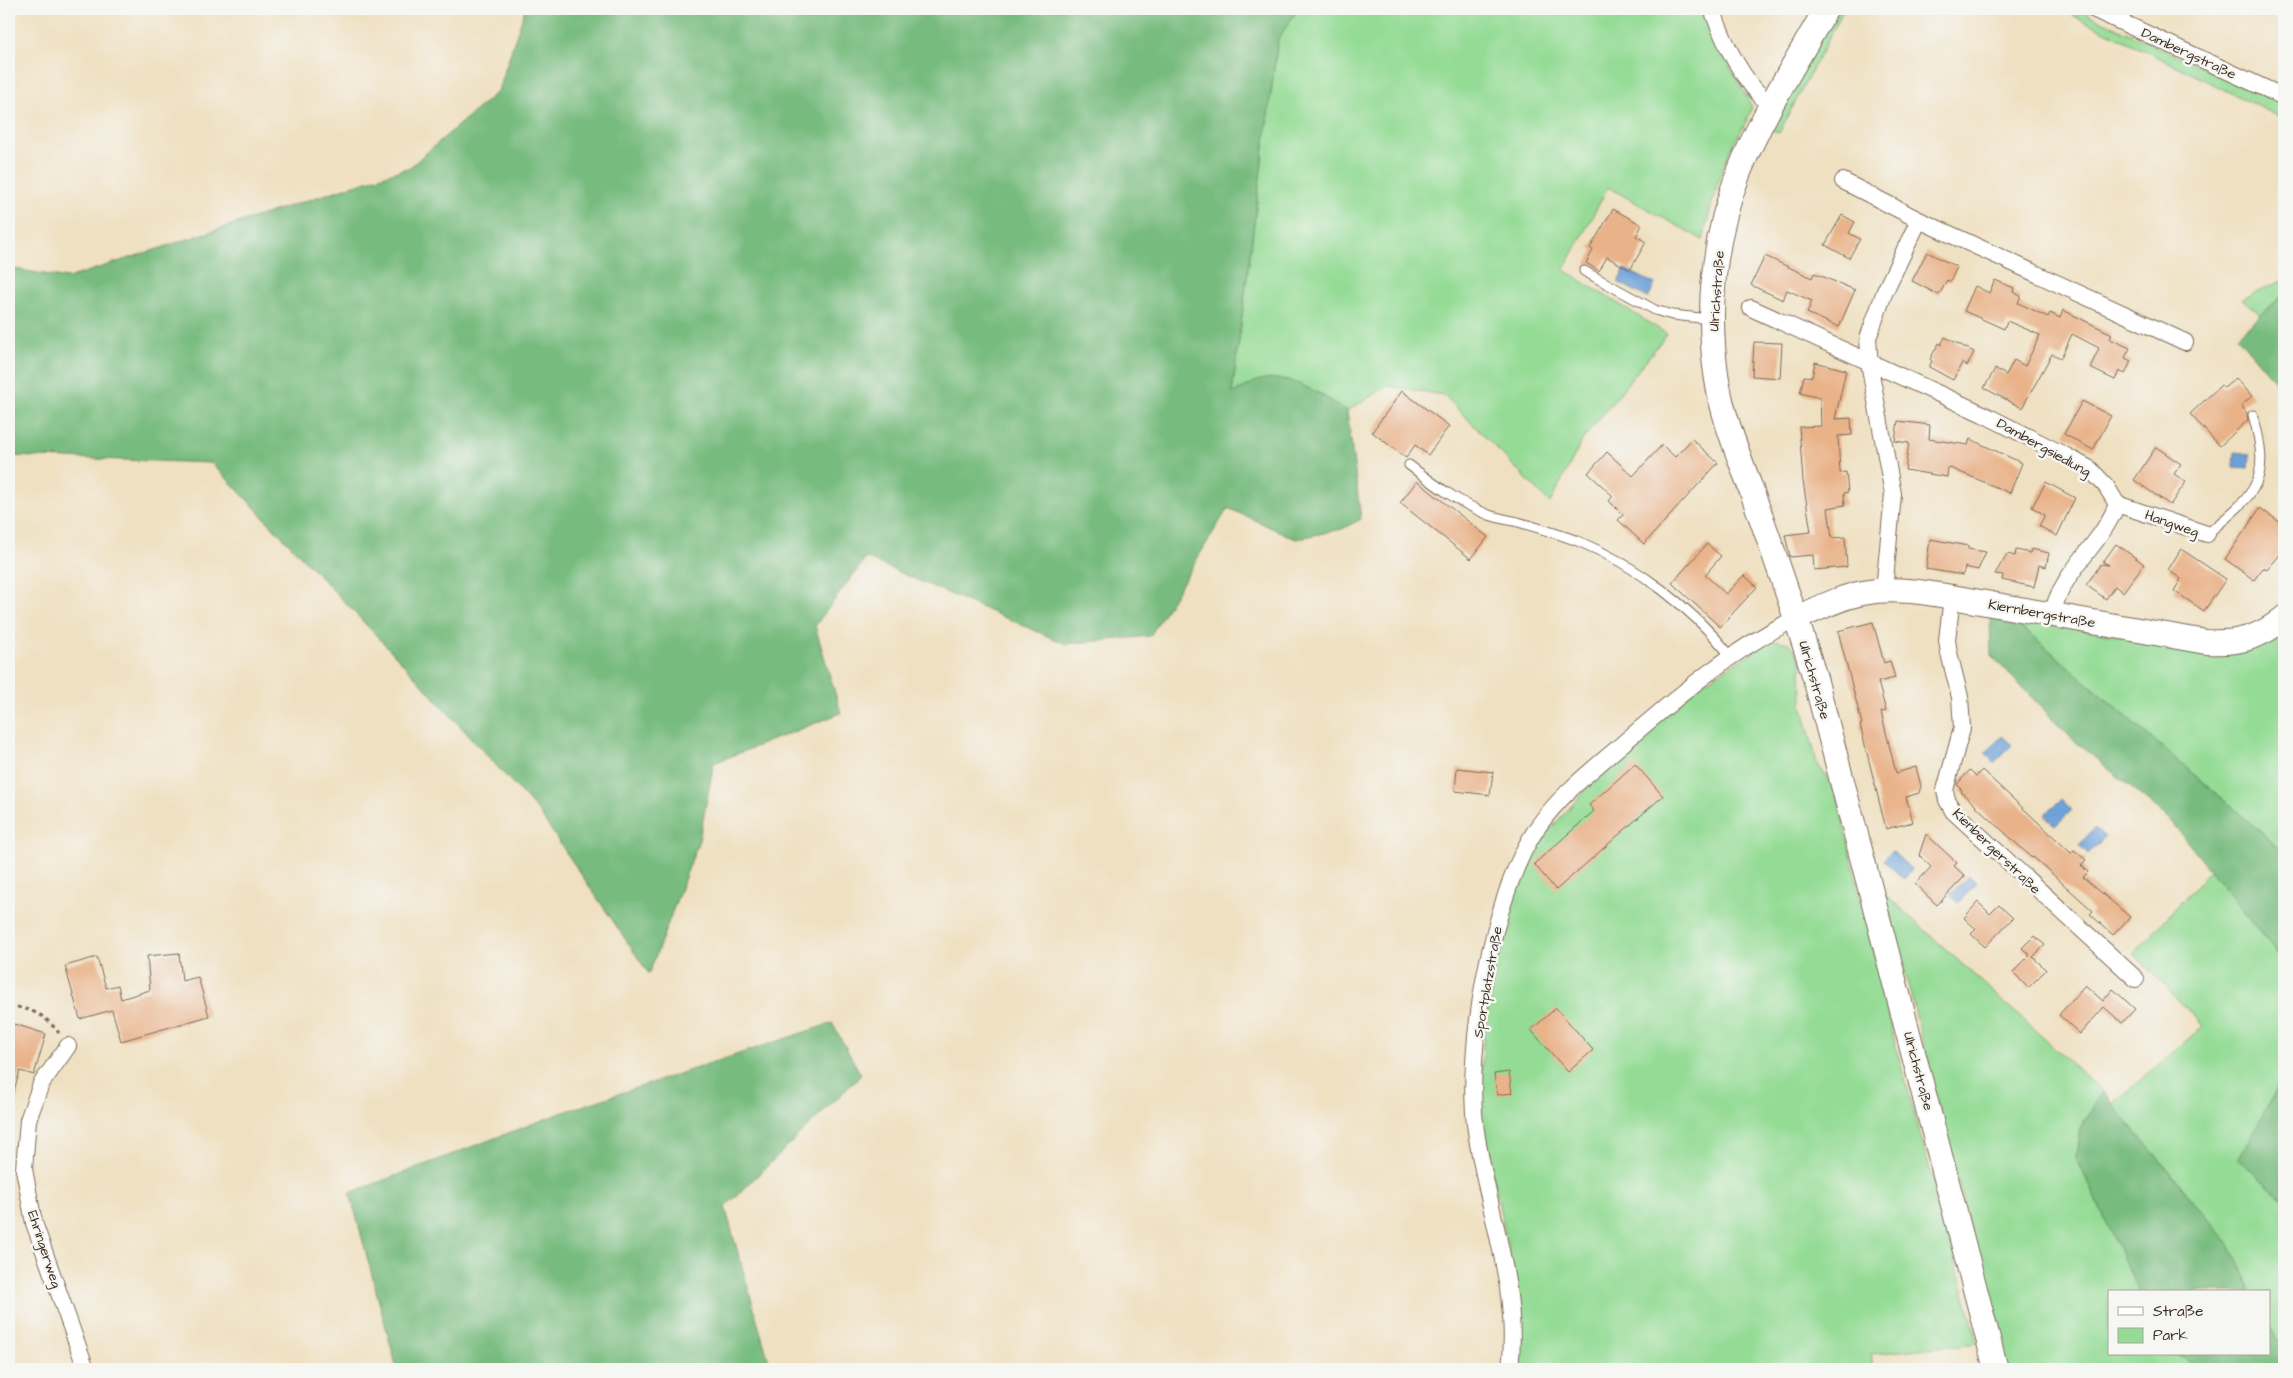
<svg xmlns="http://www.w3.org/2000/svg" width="2293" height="1378" font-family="'Architects Daughter',sans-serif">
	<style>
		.green { fill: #94db95; stroke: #68825a }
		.forest { fill: #77bb7e; stroke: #59724e }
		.water { fill: #6da1d9; stroke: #54667c }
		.building { fill: #e9b289 }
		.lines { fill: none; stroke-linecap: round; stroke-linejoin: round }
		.lane-casing { stroke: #7a6a57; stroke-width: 11 }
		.street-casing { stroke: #7a6a57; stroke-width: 18 }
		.secondary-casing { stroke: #7a6a57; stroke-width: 26 }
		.path { stroke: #7a6a57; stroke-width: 3; stroke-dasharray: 4 4; stroke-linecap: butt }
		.lane { stroke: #fff; stroke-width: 9 }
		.street { stroke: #fff; stroke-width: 16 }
		.secondary { stroke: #fff; stroke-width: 24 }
		.labels { text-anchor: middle; stroke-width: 5; stroke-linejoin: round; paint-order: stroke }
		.street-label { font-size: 14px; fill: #3b2a1e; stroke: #f6f6f2 }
	</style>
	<rect width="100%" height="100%" fill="#f6f6f2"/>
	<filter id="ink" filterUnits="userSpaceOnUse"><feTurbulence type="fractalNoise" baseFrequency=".02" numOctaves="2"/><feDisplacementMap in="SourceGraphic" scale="10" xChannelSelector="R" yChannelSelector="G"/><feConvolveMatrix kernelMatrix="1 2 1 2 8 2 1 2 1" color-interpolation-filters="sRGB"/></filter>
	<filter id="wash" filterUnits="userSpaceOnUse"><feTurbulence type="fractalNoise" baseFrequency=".0096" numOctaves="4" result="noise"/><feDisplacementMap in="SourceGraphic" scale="20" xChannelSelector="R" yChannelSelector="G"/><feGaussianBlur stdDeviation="1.12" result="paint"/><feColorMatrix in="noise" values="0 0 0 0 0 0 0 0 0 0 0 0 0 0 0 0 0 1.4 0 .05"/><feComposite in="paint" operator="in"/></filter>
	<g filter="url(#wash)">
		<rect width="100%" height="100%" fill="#efe0c1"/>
		<path class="green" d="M 1298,9 L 1704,9 L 1722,52 L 1752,107 C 1747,124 1736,137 1729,153 C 1717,181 1710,210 1703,240 L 1608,187 L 1564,270 L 1667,334 L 1583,439 L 1550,503 L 1444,395 L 1388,386 L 1347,411 L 1317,392 L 1285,379 L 1232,394 L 1278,38 Z
			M 1836,9 L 1844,9 L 1779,133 L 1770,129 Z
			M 2060,9 L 2076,9 L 2284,105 L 2284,119 Z
			M 2284,280 L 2284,294 L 2261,315 L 2242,299 Z
			M 1990,615 L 2147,640 L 2284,628 L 2284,852 L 2028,632 L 2014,624 Z
			M 1772,640 L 1789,643 L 1796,651 L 1801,662 L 1802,705 L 1817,763 L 1836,792 L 1897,1051 L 1978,1343 L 1871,1354 L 1873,1369 L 1517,1369 L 1512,1268 L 1481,1116 L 1480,1092 L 1484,1032 L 1498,941 L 1507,912 L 1536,845 L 1592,783 L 1699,685 Z
			M 2210,870 L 2284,962 L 2284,1077 L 2239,1159 L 2284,1200 L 2284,1350 L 2269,1325 L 2269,1292 L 2253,1292 L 2230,1245 L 2113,1104 L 2203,1026 L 2134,954 Z
			M 1885,894 L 2103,1092 L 2080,1128 L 2076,1157 L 2139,1292 L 2109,1292 L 2109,1354 L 2178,1354 L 2203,1369 L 2006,1369 Z"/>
		<path class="forest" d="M 525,9 L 766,9 L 795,16 L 831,9 L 1298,9 L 1278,39 L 1232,393 C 1241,390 1250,383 1260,380 C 1291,372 1322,396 1347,411 L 1361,519 L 1342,529 L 1296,539 L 1228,508 L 1150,636 L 1066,644 L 866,558 L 815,626 L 841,713 L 714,763 L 699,840 L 649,974 L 538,811 L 394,654 L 212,463 L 9,456 L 9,268 L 68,278 L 410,167 L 498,91 Z
			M 2284,294 L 2284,392 L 2237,336 Z
			M 1990,615 L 2014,624 L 2028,632 L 2284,852 L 2284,962 L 2169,819 L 2069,736 L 1991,655 Z
			M 832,1023 L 861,1075 L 725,1207 L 771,1369 L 397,1369 L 350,1193 L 561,1113 Z
			M 2284,1077 L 2284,1200 L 2238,1159 Z
			M 2103,1092 L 2230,1245 L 2253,1292 L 2139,1292 L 2076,1157 L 2080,1128 Z
			M 2269,1325 L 2284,1350 L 2284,1369 L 2203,1369 L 2178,1354 L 2269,1354 Z"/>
		<path class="water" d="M 1625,269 L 1655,284 L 1648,298 L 1618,282 Z
			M 2235,452 L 2250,454 L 2249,468 L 2234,467 Z
			M 2002,736 L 2012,745 L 1994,763 L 1985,754 Z
			M 2061,799 L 2072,810 L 2055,826 L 2045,815 Z
			M 2095,828 L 2105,837 L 2088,854 L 2079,845 Z
			M 1892,851 L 1912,870 L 1904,879 L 1883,860 Z
			M 1969,875 L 1977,883 L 1958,903 L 1950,895 Z"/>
		<g id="blocks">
			<path class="building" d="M 1613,209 L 1642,225 L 1636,236 L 1646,242 L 1630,270 L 1607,257 L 1599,271 L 1586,263 L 1593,250 L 1590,248 Z
				M 1842,215 L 1855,222 L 1849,233 L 1860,239 L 1849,258 L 1825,245 Z
				M 1927,252 L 1957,267 L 1950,282 L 1947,280 L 1939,295 L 1912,281 Z
				M 1765,256 L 1812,278 L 1814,273 L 1855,290 L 1839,327 L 1807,313 L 1812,301 L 1787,290 L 1783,300 L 1751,285 Z
				M 1995,280 L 2014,288 L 2013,292 L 2021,296 L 2018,303 L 2048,317 L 2050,313 L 2060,318 L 2063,310 L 2112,334 L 2110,339 L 2130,348 L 2125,358 L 2131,361 L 2125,374 L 2119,371 L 2115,380 L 2090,368 L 2099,348 L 2072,334 L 2061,358 L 2052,354 L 2022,408 L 1984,388 L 1995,369 L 2006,375 L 2014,360 L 2025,366 L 2040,335 L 2007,321 L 2004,329 L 1964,311 L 1975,286 L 1989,293 Z
				M 1945,337 L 1974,352 L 1967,366 L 1962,363 L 1953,380 L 1929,367 L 1932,361 L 1930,359 L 1939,343 L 1941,345 Z
				M 1754,342 L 1782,343 L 1780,378 L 1752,376 Z
				M 1815,362 L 1846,370 L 1835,419 L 1851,418 L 1852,435 L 1838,436 L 1840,473 L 1846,472 L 1848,492 L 1844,493 L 1845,505 L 1828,508 L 1832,538 L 1845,537 L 1847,567 L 1814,570 L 1813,555 L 1790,557 L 1785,535 L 1811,532 L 1803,481 L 1799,427 L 1821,426 L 1820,398 L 1800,393 L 1804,376 L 1812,377 Z
				M 2236,378 L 2252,396 L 2241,406 L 2247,413 L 2248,420 L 2220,446 L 2190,414 L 2221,385 L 2224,388 Z
				M 1402,391 L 1449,426 L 1428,455 L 1415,445 L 1406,458 L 1372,432 Z
				M 2082,401 L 2111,416 L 2093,450 L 2064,434 Z
				M 1898,421 L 1930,425 L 1929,439 L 1968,445 L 1970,439 L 2022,463 L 2010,493 L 1948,467 L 1947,477 L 1905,470 L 1909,443 L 1895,441 Z
				M 1692,439 L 1718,463 L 1644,544 L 1618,520 L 1623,515 L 1609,501 L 1613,496 L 1588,473 L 1607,452 L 1633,476 L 1662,445 L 1675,457 Z
				M 2156,447 L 2181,464 L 2174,474 L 2186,482 L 2170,505 L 2134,480 Z
				M 1417,481 L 1488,537 L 1471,559 L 1400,503 Z
				M 2046,482 L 2075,498 L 2057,536 L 2039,526 L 2045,515 L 2032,507 Z
				M 2260,508 L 2284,525 L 2284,550 L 2267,570 L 2263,568 L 2254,580 L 2225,559 Z
				M 1930,539 L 1968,546 L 1968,549 L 1986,552 L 1978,570 L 1965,567 L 1963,575 L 1926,569 Z
				M 1707,544 L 1721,556 L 1705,575 L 1726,594 L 1744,575 L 1757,587 L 1720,627 L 1672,583 Z
				M 2116,544 L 2144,564 L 2123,592 L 2115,586 L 2106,599 L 2086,585 L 2101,564 L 2109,565 L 2103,562 Z
				M 2031,549 L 2049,553 L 2046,567 L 2039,565 L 2034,587 L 2002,580 L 2003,575 L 1995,574 L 2007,554 L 2015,556 L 2016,550 L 2030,553 Z
				M 2181,549 L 2226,579 L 2204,611 L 2174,591 L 2181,579 L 2168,570 Z
				M 1873,622 L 1884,663 L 1890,661 L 1895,678 L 1878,682 L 1886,711 L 1881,712 L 1896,773 L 1916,767 L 1921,786 L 1919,793 L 1906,797 L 1913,822 L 1886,829 L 1860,725 L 1862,724 L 1838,631 Z
				M 1635,764 L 1663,796 L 1556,890 L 1534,864 L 1594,811 L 1589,805 Z
				M 1457,768 L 1493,772 L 1490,795 L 1455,791 Z
				M 1970,770 L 1976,776 L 1982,770 L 2071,853 L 2074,850 L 2086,860 L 2081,865 L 2088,872 L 2083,877 L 2130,917 L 2113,935 L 2090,914 L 2093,911 L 2039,862 L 2033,857 L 2032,858 L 1961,792 L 1962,791 L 1957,784 Z
				M 1926,834 L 1957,863 L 1954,866 L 1965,876 L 1937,905 L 1915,884 L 1931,867 L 1919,855 Z
				M 1978,902 L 1990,914 L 1999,905 L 2013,918 L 1985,947 L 1971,934 L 1976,929 L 1964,918 Z
				M 2034,936 L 2045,945 L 2033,957 L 2046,970 L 2028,988 L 2013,972 L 2030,955 L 2022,948 Z
				M 179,953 L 182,981 L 198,977 L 209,1016 L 121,1041 L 112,1010 L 80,1019 L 65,966 L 97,957 L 106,988 L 118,985 L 121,999 L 150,990 L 147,956 Z
				M 2085,985 L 2103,1001 L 2113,989 L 2135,1009 L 2122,1023 L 2104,1007 L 2080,1034 L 2059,1015 Z
				M 1556,1008 L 1593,1050 L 1568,1072 L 1531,1030 Z
				M 14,1024 L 46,1034 L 34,1075 L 20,1071 L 12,1097 L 9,1097 L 9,1032 L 11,1032 Z
				M 1509,1072 L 1512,1093 L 1497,1095 L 1494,1074 Z"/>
		</g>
	</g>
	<g filter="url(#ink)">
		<use href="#blocks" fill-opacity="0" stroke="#7a6a57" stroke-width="1"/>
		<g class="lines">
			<defs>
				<path id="lane" d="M 1584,271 L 1655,310 L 1672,315 L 1710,319
					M 1409,465 C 1434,484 1459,503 1489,515 C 1498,518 1509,520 1518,522 C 1539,528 1560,534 1580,542 C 1636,565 1692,608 1730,655
					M 2207,534 C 2256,493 2272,482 2253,415"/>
				<path id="street" d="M 1712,9 C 1725,45 1742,81 1771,106
					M 2093,9 L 2284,97
					M 1843,181 L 1919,220 L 2185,342
					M 1751,308 L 1983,414 L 2066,456 L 2090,469 L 2106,486 L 2117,504 C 2102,545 2061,571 2052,615
					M 2117,504 L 2207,534
					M 1884,591 L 1893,494 L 1870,368 L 1868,338 L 1885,291 L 1919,220
					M 1952,597 L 1947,640 L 1949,653 L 1960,697 L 1962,728 L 1945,790 L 1947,800 L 1953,811 L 2136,979
					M 68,1046 L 41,1084 L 28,1120 L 24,1169 L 34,1223 L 86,1369
					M 1510,1369 C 1520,1288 1487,1210 1476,1131 C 1464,1051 1492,895 1537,828 C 1559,796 1591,771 1620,746 C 1676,698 1730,650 1797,618"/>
				<path id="secondary" d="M 1826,9 C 1796,62 1762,115 1739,172 C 1713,238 1706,310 1717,380 C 1723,419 1740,458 1753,495 C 1775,556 1796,616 1815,678 L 1996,1369
					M 1797,618 C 1818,609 1840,597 1863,593 C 1893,587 1923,592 1952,597 L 2206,642 C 2237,644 2260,638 2284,618"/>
			</defs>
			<use href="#lane" class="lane-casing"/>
			<use href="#street" class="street-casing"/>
			<use href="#secondary" class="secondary-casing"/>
			<path class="path" d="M 9,1005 C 34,1011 42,1012 59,1033"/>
			<use href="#lane" class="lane"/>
			<use href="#street" class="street"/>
			<use href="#secondary" class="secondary"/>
		</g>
	</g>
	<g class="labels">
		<g class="street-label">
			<text transform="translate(2189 53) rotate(25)" y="5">Dambergstraße</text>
			<text transform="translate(1716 291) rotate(-86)" y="5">Ulrichstraße</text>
			<text transform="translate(2044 447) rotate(29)" y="5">Dambergsiedlung</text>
			<text transform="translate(2172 523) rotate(19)" y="5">Hangweg</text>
			<text transform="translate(2042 613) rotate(10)" y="5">Kiernbergstraße</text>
			<text transform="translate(1815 680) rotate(74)" y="5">Ulrichstraße</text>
			<text transform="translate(1997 851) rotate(44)" y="5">Kienbergerstraße</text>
			<text transform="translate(1487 982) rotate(-80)" y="5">Sportplatzstraße</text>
			<text transform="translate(1919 1071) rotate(75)" y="5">Ulrichstraße</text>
			<text transform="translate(45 1249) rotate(72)" y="5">Ehringerweg</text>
		</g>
	</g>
	<rect width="2293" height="1378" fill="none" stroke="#f6f6f2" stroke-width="30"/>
	<rect x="2108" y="1290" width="162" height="65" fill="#f6f6f2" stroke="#aba49d"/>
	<rect x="2118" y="1307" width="25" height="8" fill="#ffffff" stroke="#aba49d"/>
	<text x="2153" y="1316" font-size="15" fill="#3b2a1e">Straße</text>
	<rect x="2118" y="1328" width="25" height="15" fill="#94db95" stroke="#aba49d"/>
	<text x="2153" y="1340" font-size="15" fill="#3b2a1e">Park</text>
</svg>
